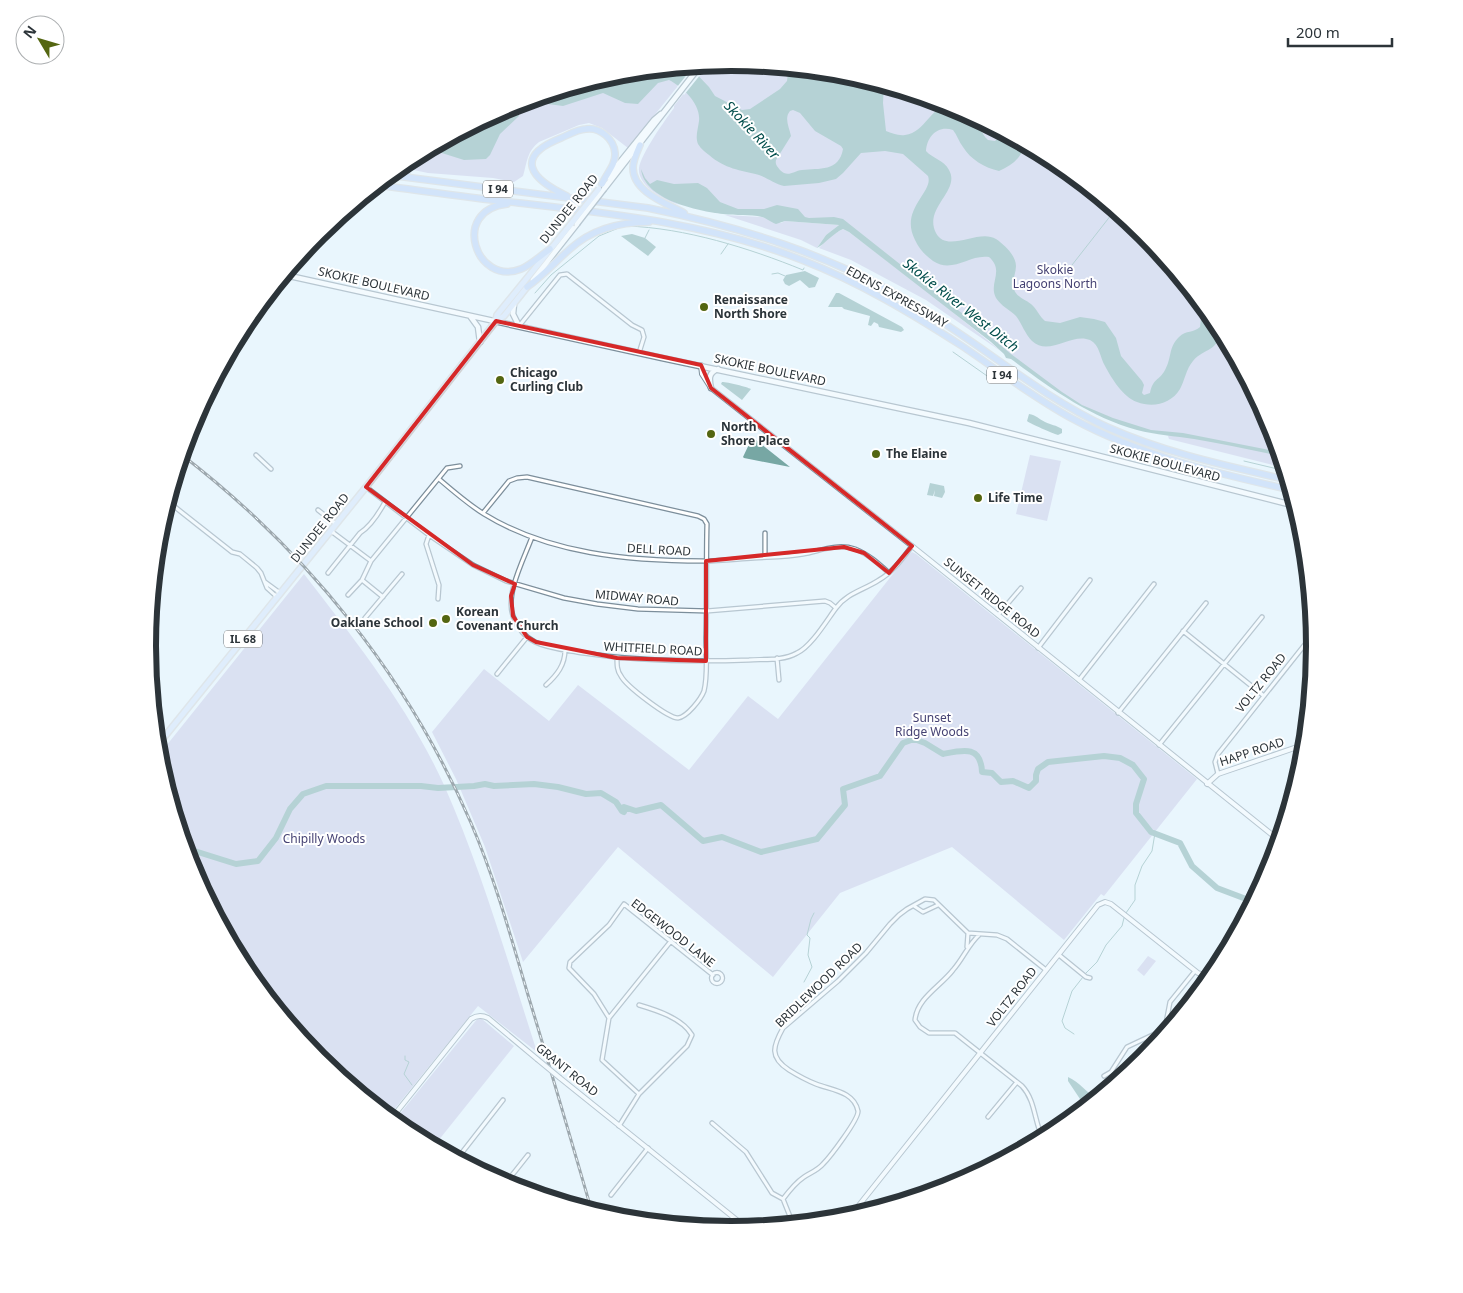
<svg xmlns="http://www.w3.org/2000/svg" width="1463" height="1293" font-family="'Noto Sans',sans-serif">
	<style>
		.green { fill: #c8c8e5 }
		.water { fill: #77a7a4; fill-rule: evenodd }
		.pier { fill: #e9f5fd }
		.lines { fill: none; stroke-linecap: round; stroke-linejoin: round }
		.stream { stroke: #77a7a4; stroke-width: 1 }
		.river { stroke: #77a7a4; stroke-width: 6 }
		.minor-casing { stroke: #7c8e9b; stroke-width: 5.5 }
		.tertiary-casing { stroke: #7c8e9b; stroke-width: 6 }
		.secondary-casing { stroke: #7c8e9b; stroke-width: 7 }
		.primary-casing { stroke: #d1d2d3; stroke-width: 8 }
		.motorway-casing { stroke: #d1d2d3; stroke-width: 8 }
		.minor { stroke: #fff; stroke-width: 3 }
		.tertiary { stroke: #fff; stroke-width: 4 }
		.secondary { stroke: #fff; stroke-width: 4.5 }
		.primary { stroke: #d3e2fa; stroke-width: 5 }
		.motorway { stroke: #b5cef7; stroke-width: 5.5 }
		.rail-casing { stroke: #40494e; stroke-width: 3 }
		.rail { stroke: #fff; stroke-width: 1; stroke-dasharray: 4; stroke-linecap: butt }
		.tertiary-bridge-casing { stroke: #7c8e9b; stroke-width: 6; stroke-linecap: butt }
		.secondary-bridge-casing { stroke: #7c8e9b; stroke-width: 7; stroke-linecap: butt }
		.primary-bridge-casing { stroke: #d1d2d3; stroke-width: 8; stroke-linecap: butt }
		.tertiary-bridge { stroke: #fff; stroke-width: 4 }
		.secondary-bridge { stroke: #fff; stroke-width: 4.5 }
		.primary-bridge { stroke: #d3e2fa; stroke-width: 5 }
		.marked { fill: none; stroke: #d62828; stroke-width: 4; stroke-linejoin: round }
		.poi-dot { fill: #546611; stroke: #fff; stroke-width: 2 }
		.labels { text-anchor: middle; stroke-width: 4; stroke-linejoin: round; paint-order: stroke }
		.shield { fill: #fff; stroke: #6b7174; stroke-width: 1 }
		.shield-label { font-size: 11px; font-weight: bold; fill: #2c3439 }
		.street-label { font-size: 12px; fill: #2c3439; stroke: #fff }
		.park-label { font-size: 12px; fill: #454273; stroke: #fff }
		.poi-label { font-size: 12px; font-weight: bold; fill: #2c3439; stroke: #fff; text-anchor: start }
		.water-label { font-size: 14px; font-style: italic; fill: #034e4c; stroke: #fff }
		.rim { fill: none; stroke: #2c3439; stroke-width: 6 }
	</style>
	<rect width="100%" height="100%" fill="#e9f5fd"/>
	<path class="green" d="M 732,63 L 846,74 L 955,107 L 1056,161 L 1145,234 L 1217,322 L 1271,423 L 1285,468 L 1169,439 L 1168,436 L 1170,436 L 1142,429 L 1094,412 L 1060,393 L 839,220 L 728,213 L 647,184 L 661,195 L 680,205 C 665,201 637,186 639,168 C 641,154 665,120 674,108 L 674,106 L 706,65 Z
		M 694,66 L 628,148 L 602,128 L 589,123 L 579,125 L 539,142 C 527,151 527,162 523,176 L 514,182 L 493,178 L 428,173 L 399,167 L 407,161 L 508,107 L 618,74 Z
		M 725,215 L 762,217 L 781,223 L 785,221 L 839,225 L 826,235 L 817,248 L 801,240 Z
		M 843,229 L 849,232 L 928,292 L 1002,352 L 926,300 L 851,260 L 819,248 L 830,236 Z
		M 1030,455 L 1061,461 L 1047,521 L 1016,514 Z
		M 912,552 L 916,554 L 1197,779 L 1104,896 L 1101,894 L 1064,940 L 952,847 L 840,893 L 773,977 L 618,847 L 523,962 L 485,847 L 456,779 L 432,732 L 484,669 L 549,721 L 578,685 L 689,770 L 748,696 L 778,719 L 908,555 Z
		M 304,574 C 355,640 409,708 444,785 C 482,871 508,962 537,1052 L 478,1006 L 388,1117 L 318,1059 L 246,971 L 192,870 L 159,760 L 158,756 Z
		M 1148,956 L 1156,961 L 1144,976 L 1137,970 Z
		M 478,1018 L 482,1019 L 514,1046 L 434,1146 L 407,1132 L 394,1121 Z"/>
	<path class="water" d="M 690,67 L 709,87 L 715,96 L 742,110 L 750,109 L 780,89 L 787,81 L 788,73 L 784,68 L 846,74 L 884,85 L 883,103 L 886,131 C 892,133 898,136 905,135 C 933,131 932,85 974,117 C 979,121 980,133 988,140 L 995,141 L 1003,133 L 1025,144 C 1021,159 1012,165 999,171 C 985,168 970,159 963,147 C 959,142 957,135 953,130 C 938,125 927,136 926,151 C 932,158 944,160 949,170 C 961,191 923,208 936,233 C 947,254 979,228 996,239 C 1005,245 1016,256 1016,266 C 1016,274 1011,282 1014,289 C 1016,297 1025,299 1031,304 C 1037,309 1039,316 1045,321 L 1060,323 L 1080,317 L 1094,319 L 1105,322 L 1116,338 L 1121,356 L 1142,381 L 1144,385 L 1142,393 L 1144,395 L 1150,393 C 1153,378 1159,381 1165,370 C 1172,358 1168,348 1179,337 C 1186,330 1194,333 1200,327 L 1202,309 L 1200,301 L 1221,329 C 1218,353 1205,347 1193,361 C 1186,369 1185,380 1180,389 C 1171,404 1153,408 1137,402 C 1123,397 1112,379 1105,366 C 1100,358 1100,345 1090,340 C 1072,332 1049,357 1032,341 C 1025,334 1022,324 1016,316 C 1010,310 1001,306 996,298 C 988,283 1005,271 989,257 C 969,254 953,274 933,261 C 925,255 919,249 915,240 C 899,209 934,192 928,176 L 903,154 L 885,151 L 861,153 L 843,173 L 836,179 L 819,183 L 784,186 C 775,184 768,178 759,175 C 740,170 725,169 709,155 C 705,152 701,149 698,144 C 695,137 698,129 699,121 C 701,104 683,87 669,80 L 658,83 L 638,104 L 625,103 L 603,93 L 563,106 L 540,103 L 530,106 L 526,105 L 519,111 L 519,116 L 500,134 L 490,155 L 486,159 L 464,160 L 429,149 L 508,107 L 564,90 L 570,96 L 578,92 L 583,84 L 618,74 ZM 793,110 L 800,113 L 815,131 L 841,146 L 843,149 C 839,172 819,168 802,170 C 793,171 788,178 780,170 C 777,166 775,165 776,160 L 791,136 C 789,127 784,118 790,111 Z
		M 641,169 L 645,178 L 650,184 L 657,180 L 674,184 L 698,183 L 707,188 L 720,202 L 738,209 L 764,209 L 777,205 L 798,209 L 805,217 L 809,218 L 834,217 L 843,219 L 968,318 L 1011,354 L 1062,392 L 1082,405 L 1113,418 L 1151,430 L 1183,433 L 1280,452 L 1281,456 C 1252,450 1223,444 1194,439 C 1175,436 1156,435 1137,430 C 1090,417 1050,388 1011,359 L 1006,358 L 1004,354 L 991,342 L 849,232 L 843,229 C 832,234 826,243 817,248 L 826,235 L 839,225 L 785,221 L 776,224 C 771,222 766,218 762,217 C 750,214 736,216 723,214 C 698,211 644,200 641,169 Z
		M 632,234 L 645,238 L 656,247 L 648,256 L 621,236 Z
		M 805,271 L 819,278 L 815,287 L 809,288 L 800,280 L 789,286 L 785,284 L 783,280 L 786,275 Z
		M 836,293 L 839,293 L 902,327 L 904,330 L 901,332 L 879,327 L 878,324 L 874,322 L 871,326 L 868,325 L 870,316 L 844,309 L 842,307 L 828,307 Z
		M 722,382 C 728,382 747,387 751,389 L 742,400 L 721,384 Z
		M 1029,414 C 1036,415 1039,419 1045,422 C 1051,425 1056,425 1062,429 L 1062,433 L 1058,435 C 1052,433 1031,424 1027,421 Z
		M 752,438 L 756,440 L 790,467 L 744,458 L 743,457 Z
		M 930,483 L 944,486 L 945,492 L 942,498 L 934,496 L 935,490 L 933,496 L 927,495 Z
		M 1068,1077 C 1080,1082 1086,1093 1097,1098 L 1086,1108 L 1068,1081 Z"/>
	<path class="pier" d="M 693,67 L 701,74 L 684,95 L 677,87 Z"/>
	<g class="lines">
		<path class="stream" d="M 627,226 C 685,228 749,248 803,270 L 804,268
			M 645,238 L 649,230
			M 721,254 L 728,244
			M 772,274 L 778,273 L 785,276
			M 1065,274 L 1115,210
			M 535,293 L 551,275 L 599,236 L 621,227
			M 953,352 L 990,378 L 991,377
			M 1244,461 L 1286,471
			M 189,861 L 198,853
			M 1126,913 L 1135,900 L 1135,885 L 1142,866 L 1152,851 L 1155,833
			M 1085,974 L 1097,962 L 1106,945 L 1122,926 L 1124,918
			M 804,982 L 812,967 L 808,955 L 810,938 L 807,935 L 811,919 L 814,913
			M 1074,1034 L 1065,1028 L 1062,1021 L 1072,991 L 1083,977
			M 405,1056 L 405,1060 L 409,1062 L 404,1074 L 412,1085"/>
		<path class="river" d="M 185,848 L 236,864 L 258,861 L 276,838 L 290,809 L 303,794 L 326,786 L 421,786 L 438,788 L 474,786 L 485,784 L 494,786 L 534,784 L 558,787 L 586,794 L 601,793 L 616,802 L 622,811 L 624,812 L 624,807 L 636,811 L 661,805 L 703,841 L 722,837 L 761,852 L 817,839 L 845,805 L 843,789 L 880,776 L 903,743 L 914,739 L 925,743 L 943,754 C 963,750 981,745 982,772 L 992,773 L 1001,782 L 1013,781 L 1029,788 L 1036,781 L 1036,775 L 1038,769 L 1048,762 L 1104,756 L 1120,758 L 1133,765 L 1144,779 L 1136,804 L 1136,813 L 1151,832 L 1180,843 L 1192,866 L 1217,888 L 1254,902"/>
		<defs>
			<path id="minor" d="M 519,326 L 560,275 L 567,274 L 632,325 L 642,330 L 644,337 L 639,353
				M 256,455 L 271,469
				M 439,479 C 453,491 468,504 484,514 C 549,554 629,561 704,561 C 721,561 737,559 754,558 C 770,557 787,557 803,554 C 820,551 837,543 855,549 C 868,554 879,564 889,573
				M 366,487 L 429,535 L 473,565 L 506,581 L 564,598 L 597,604 L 638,609 L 707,611 L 825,601 L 830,603 L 836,608 C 847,593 864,590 879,580 C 893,572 902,559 912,546
				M 169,499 L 175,507 L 232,552 L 240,554 L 257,568 L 261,573 L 267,588 L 277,597
				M 318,510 L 336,524
				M 483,513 L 509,481 L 517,478 L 527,477 L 698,516 L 704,519 L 707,524 C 706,562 707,600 706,638 C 706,655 708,675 704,691 C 701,699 687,717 678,718 C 668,718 626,686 621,676 C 617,671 617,665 617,658
				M 331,531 L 371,561
				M 429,535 L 426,544 L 439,585 L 438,599
				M 532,537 C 524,559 505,594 513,616 C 517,627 525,637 535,642 C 549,649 567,650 583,653 C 637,661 693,662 749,660 C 764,659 783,661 797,653 C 811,647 827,620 836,608
				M 765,557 L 765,533
				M 328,573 L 360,533 C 371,526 379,513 385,502
				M 362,580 L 383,597
				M 265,582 L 280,593
				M 348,595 L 362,580 L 371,561 L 447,468 L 460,466
				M 998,615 L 1021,588
				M 365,618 L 402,574
				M 1183,631 L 1264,696
				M 1038,648 L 1090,580
				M 777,658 L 779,680
				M 497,674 L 527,637
				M 1079,680 L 1154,584
				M 546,685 C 557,675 565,665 565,650
				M 1118,713 L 1206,603
				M 1159,745 L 1262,617
				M 1218,774 L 1215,762 L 1218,754 L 1314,633
				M 914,906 L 923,912 L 938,905
				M 979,935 C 968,945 963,959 953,970 C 941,986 917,998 915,1020 L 920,1027 L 929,1033 L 955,1033 L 1022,1086 C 1036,1101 1034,1122 1043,1139
				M 967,947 L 968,933
				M 1059,955 L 1086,977 L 1090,978
				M711.5 978a5.5 5.5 0 1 1 11 0a5.5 5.5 0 1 1-11 0Z
				M 1184,1011 C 1188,1000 1192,986 1204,982
				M 609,1018 L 671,941
				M 1104,1076 L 1111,1072 L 1127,1047 L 1161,1031 L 1165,1028 L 1170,1002 L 1195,971
				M 639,1094 L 602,1060 L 609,1018 L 594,994 L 569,968 L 570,962 L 609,925 L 624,904 L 713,975
				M 988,1117 L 1017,1082
				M 712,1123 L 746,1152 L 772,1193 L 783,1199
				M 619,1126 L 639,1094 L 687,1046 L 692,1035 C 682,1018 656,1010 639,1005
				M 457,1159 L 503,1100
				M 505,1184 L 528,1155
				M 611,1195 L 648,1148
				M 793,1224 L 783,1199 C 789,1191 795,1183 804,1177 C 810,1173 818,1170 823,1164 C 830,1157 859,1119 858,1111 C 854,1091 831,1090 816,1084 C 806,1080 797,1075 789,1070 C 769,1057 773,1046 783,1028 L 838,981 L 866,953 L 890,924 L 899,915 L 907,909 L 925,899 L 934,900 L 968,933 L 997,935 L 1007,939 L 1046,970"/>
			<path id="tertiary" d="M 701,365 L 702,374 L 711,388 L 912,546 L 1280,841
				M 1207,784 L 1218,774 L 1306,744
				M 560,1078 L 748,1229
				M 391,1119 L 471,1019 C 477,1015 482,1015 488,1018 L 537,1059
				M 848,1219 L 1098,905 L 1105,902 L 1111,904 L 1198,973 C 1208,977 1212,973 1220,966"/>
			<path id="secondary" d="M 608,177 L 654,120 L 661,114
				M 604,189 L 700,66
				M 285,275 L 662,358 L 969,423 L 1296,506
				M 533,280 L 577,224
				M 514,304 L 513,314 L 519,326
				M 470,316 L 478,327 L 480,342
				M 711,388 C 709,379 708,373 718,369"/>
			<path id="primary" d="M 496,321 L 497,315 L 571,224
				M 157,746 L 366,487 L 496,321 L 504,316 L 527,287"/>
			<path id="motorway" d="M 640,145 C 637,152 633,160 633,168 C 633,192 666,203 684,213
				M 394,171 L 407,175
				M 389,175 L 648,208 C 741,227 828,254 910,302 C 978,341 1036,394 1107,427 C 1165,453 1227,466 1288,480
				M 377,185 C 424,191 471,198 519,203 C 616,214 710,224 802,260 C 859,282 911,313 962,346 C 999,371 1034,398 1073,419 C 1141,456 1216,473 1291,490
				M 567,196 C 531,179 513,157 561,138 C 568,135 578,129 586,129 C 600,127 614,139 615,153 C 616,165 606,174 602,184
				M 507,204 C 450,210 476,287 521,269 C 531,265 541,255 550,249
				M 527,287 C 543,276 556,261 570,249 C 592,229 620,222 649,222"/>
		</defs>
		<use href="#minor" class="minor-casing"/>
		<use href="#tertiary" class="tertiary-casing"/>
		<use href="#secondary" class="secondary-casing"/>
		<use href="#primary" class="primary-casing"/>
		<use href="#motorway" class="motorway-casing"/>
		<use href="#minor" class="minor"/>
		<use href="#tertiary" class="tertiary"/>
		<use href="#secondary" class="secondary"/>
		<use href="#primary" class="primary"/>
		<use href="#motorway" class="motorway"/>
		<defs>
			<path id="rail" d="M 182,455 C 308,552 408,677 471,823 C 495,879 511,937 528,995 C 550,1067 571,1140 592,1212"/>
		</defs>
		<use href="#rail" class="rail-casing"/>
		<use href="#rail" class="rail"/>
		<defs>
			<path id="tertiary-bridge" d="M 537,1059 L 560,1078"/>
			<path id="secondary-bridge" d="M 577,224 L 604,189"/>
			<path id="primary-bridge" d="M 571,224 L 599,189"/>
		</defs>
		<use href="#tertiary-bridge" class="tertiary-bridge-casing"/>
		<use href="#secondary-bridge" class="secondary-bridge-casing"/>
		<use href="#primary-bridge" class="primary-bridge-casing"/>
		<use href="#tertiary-bridge" class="tertiary-bridge"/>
		<use href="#secondary-bridge" class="secondary-bridge"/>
		<use href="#primary-bridge" class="primary-bridge"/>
	</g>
	<path d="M0 0H1463V1293H0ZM 496,321 L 701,365 L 711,388 L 912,546 L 889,573 L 864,553 L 844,547 L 706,561 L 706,661 L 617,658 L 536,642 L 527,637 L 513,616 L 511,596 L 515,584 L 473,565 L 366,487 Z" fill="#e9f5fd" fill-opacity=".55" fill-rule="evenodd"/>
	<path class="marked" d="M 496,321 L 701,365 L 711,388 L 912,546 L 889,573 L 864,553 L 844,547 L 706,561 L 706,661 L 617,658 L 536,642 L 527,637 L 513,616 L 511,596 L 515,584 L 473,565 L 366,487 Z"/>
	<g class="poi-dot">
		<circle cx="704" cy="307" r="5"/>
		<circle cx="500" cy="380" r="5"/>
		<circle cx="711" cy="434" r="5"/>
		<circle cx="876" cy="454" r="5"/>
		<circle cx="978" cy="498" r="5"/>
		<circle cx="446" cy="619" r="5"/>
		<circle cx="433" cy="623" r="5"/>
	</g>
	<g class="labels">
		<g class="shield">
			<rect x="483" y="180.5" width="30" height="17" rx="4"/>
			<rect x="987" y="366.5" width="30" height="17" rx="4"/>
			<rect x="224" y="630.5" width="38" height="17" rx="4"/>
		</g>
		<g class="shield-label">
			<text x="498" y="193">I 94</text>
			<text x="1002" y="379">I 94</text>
			<text x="243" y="643">IL 68</text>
		</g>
		<g class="street-label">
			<text transform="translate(569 209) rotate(-51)" y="4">DUNDEE ROAD</text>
			<text transform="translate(374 284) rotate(13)" y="4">SKOKIE BOULEVARD</text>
			<text transform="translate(897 297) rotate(29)" y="4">EDENS EXPRESSWAY</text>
			<text transform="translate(770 370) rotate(12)" y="4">SKOKIE BOULEVARD</text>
			<text transform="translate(1165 463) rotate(15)" y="4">SKOKIE BOULEVARD</text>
			<text transform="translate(320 528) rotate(-51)" y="4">DUNDEE ROAD</text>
			<text transform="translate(659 550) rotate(3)" y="4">DELL ROAD</text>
			<text transform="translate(637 598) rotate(5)" y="4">MIDWAY ROAD</text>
			<text transform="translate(992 598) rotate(39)" y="4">SUNSET RIDGE ROAD</text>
			<text transform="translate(653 649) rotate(3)" y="4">WHITFIELD ROAD</text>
			<text transform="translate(1261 683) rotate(-51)" y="4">VOLTZ ROAD</text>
			<text transform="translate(1252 752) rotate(-18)" y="4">HAPP ROAD</text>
			<text transform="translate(673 933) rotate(38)" y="4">EDGEWOOD LANE</text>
			<text transform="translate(819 985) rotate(-44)" y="4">BRIDLEWOOD ROAD</text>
			<text transform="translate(1012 997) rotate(-52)" y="4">VOLTZ ROAD</text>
			<text transform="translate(567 1070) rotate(39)" y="4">GRANT ROAD</text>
		</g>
		<g class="park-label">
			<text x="1055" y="274">Skokie<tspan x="1055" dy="14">Lagoons North</tspan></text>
			<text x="932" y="722">Sunset<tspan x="932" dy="14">Ridge Woods</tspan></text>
			<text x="324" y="843">Chipilly Woods</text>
		</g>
		<g class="poi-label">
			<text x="714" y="304">Renaissance<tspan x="714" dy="14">North Shore</tspan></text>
			<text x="510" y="377">Chicago<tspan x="510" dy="14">Curling Club</tspan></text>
			<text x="721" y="431">North<tspan x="721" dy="14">Shore Place</tspan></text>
			<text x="886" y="458">The Elaine</text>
			<text x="988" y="502">Life Time</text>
			<text x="456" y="616">Korean<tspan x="456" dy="14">Covenant Church</tspan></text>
			<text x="423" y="627" text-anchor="end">Oaklane School</text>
		</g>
		<g class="water-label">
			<text transform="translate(752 130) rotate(47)" y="5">Skokie River</text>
			<text transform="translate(961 305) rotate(38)" y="5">Skokie River West Ditch</text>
		</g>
	</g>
	<path d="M0 0H1463V1293H0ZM156 646a575 575 0 1 1 1150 0a575 575 0 1 1-1150 0Z" fill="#fff" fill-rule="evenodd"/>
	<path class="rim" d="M156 646a575 575 0 1 1 1150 0a575 575 0 1 1-1150 0Z"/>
	<g transform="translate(40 40) rotate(308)"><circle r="24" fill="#ffffff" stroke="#abaeb0"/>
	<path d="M0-4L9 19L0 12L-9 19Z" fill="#546611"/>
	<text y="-8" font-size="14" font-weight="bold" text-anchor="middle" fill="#2c3439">N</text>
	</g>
	<path d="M1288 38v8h104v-8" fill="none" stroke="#2c3439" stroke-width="2.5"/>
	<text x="1296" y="38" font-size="15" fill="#2c3439" stroke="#ffffff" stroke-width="4" paint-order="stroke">200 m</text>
</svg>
